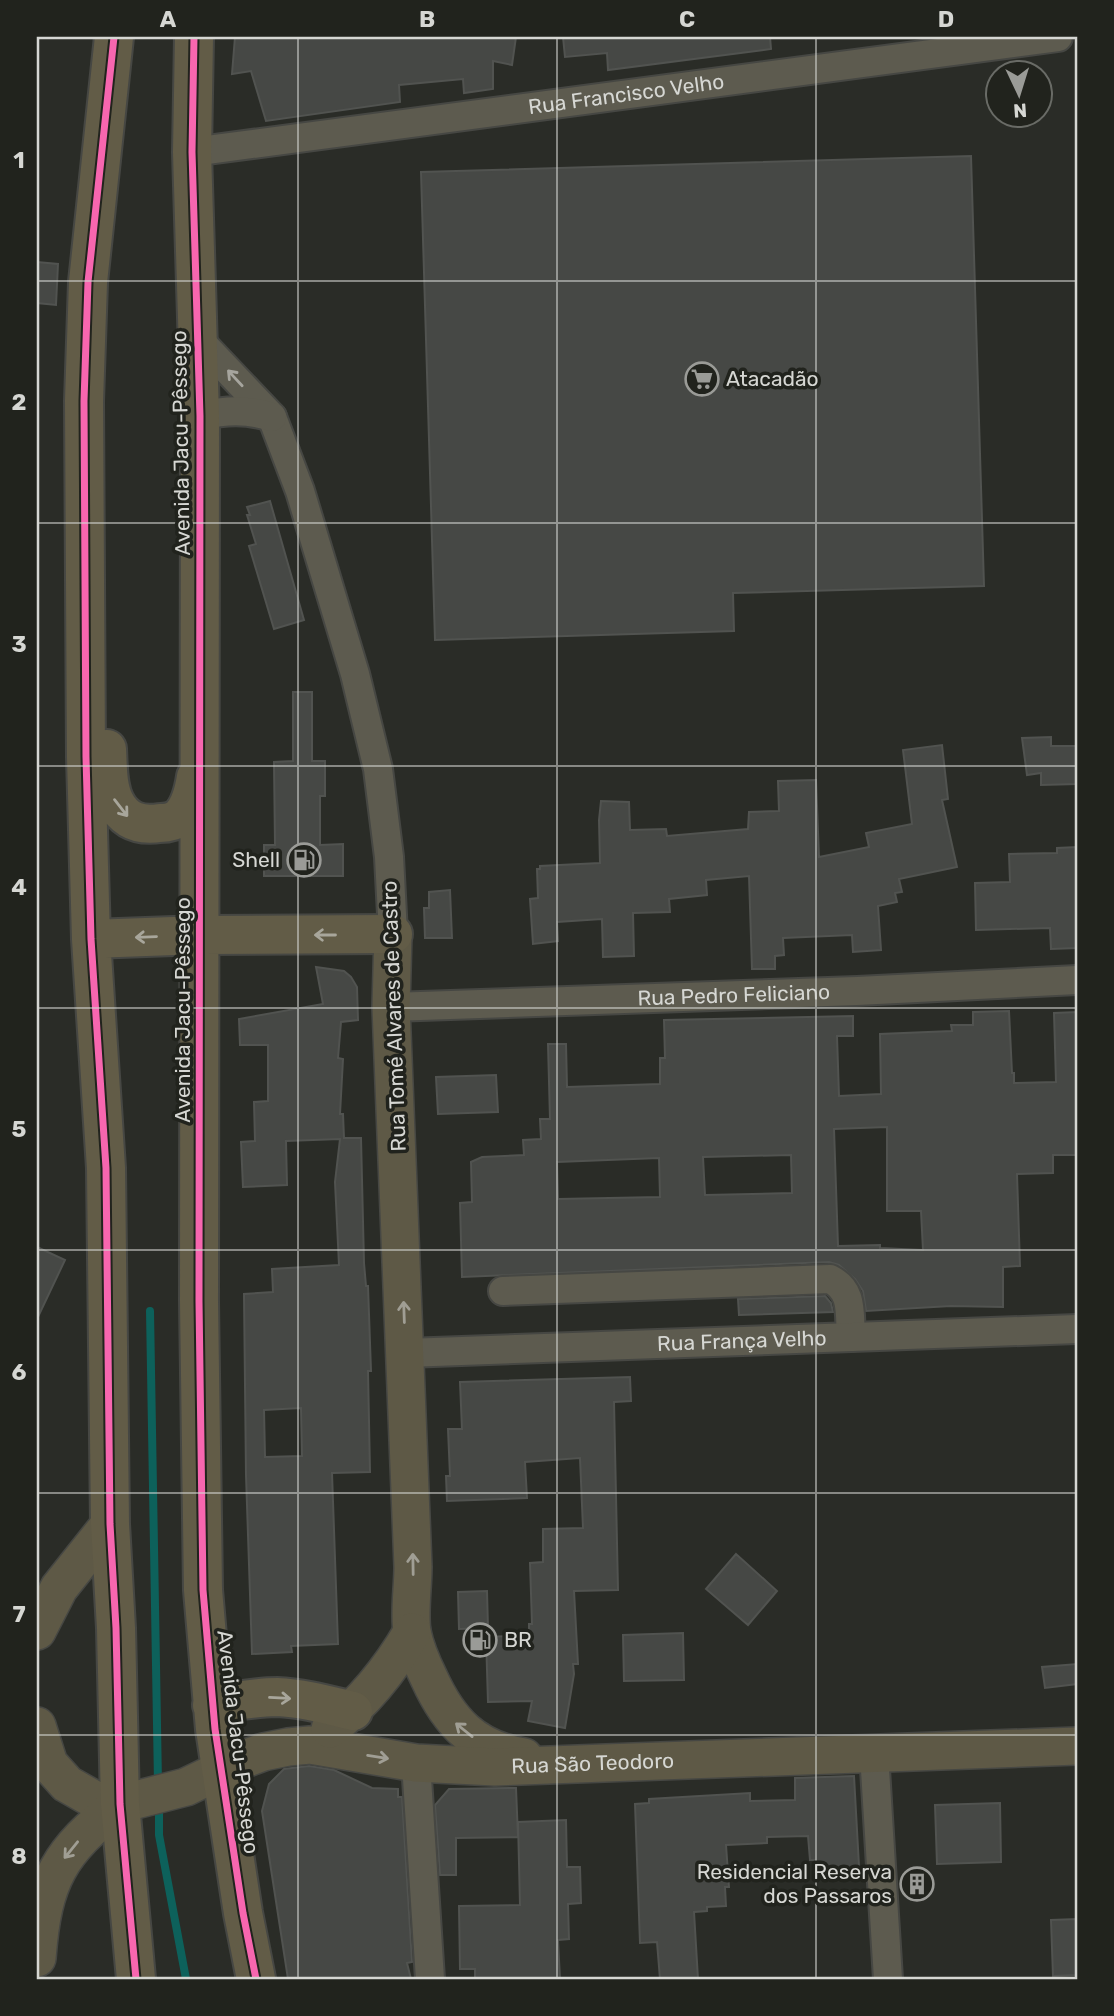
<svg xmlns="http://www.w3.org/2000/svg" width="1114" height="2016" font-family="Rubik,sans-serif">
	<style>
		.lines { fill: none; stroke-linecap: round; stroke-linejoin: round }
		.stream { stroke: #0d615b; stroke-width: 8 }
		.building { fill: #464845; stroke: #515350; stroke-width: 2; fill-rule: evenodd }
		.minor-casing { stroke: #464743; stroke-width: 32 }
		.major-casing { stroke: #464743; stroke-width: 40 }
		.highway-casing { stroke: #464743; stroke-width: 42 }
		.minor { stroke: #5d5b4f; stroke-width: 28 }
		.major { stroke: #5e5946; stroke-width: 37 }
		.highway { stroke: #625c47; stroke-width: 38 }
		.cycleway-casing { stroke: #21231d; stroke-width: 11 }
		.cycleway { stroke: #f766af; stroke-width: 7 }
		.oneway { stroke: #a6a59e }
		.oneway2 { stroke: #a8a69b }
		.oneway3 { stroke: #a09e94 }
		.grid { fill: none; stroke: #d6d7d3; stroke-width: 2; stroke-opacity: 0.55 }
		.labels { text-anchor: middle; stroke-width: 7; stroke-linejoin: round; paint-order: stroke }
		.street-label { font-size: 21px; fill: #d6d7d3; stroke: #21231d }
		.poi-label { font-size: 21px; fill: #d6d7d3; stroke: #21231d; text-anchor: start }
		.neatline { fill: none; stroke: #d6d7d3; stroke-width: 2.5 }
		.grid-label { font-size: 23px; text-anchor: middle; font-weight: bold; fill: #d6d7d3 }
	</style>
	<rect width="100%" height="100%" fill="#2a2c27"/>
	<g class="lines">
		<path class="stream" d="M 150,1311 L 158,1783
			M 159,1803 L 159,1835 L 186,1979"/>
	</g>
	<path class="building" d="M 235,37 L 516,37 L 512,65 L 493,61 L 493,89 L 464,93 L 463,79 L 399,85 L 400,102 L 266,121 L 251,71 L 232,74 Z
		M 563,37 L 770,37 L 771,49 L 608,70 L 607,53 L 565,57 Z
		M 971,156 L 984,586 L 733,593 L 734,631 L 435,640 L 421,172 Z
		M 37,262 L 58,264 L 56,305 L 37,303 Z
		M 270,501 L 304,620 L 274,629 L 249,546 L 256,544 L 247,515 L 250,515 L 247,507 Z
		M 293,692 L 312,692 L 312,761 L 325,761 L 325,796 L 320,796 L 320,845 L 343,844 L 343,876 L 264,876 L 264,845 L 275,845 L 274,762 L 293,761 Z
		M 1051,737 L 1051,746 L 1077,746 L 1077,784 L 1041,785 L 1041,773 L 1027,775 L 1022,738 Z
		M 942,745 L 948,799 L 942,800 L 957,867 L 899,879 L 902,892 L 895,893 L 897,902 L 878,906 L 881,950 L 853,952 L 852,935 L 783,938 L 784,955 L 775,956 L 775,969 L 752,969 L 749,876 L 706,880 L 707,895 L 669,899 L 670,912 L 633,913 L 634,956 L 603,957 L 602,919 L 557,922 L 558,941 L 533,944 L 530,899 L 538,898 L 537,869 L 540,869 L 540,866 L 600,863 L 599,820 L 601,801 L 629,802 L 630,830 L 666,829 L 667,836 L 748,829 L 749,812 L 779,811 L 778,781 L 816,780 L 819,857 L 869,847 L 866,833 L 912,824 L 903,750 Z
		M 1077,847 L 1077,948 L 1051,949 L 1050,928 L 976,930 L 975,883 L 1010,882 L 1009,854 L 1057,853 L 1057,848 Z
		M 450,890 L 452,938 L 425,938 L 424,908 L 429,908 L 429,892 Z
		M 316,967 L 344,971 L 351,977 L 357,987 L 358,1020 L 341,1022 L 338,1058 L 343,1059 L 340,1114 L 343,1114 L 344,1138 L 361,1138 L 364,1263 L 366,1286 L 368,1286 L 371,1371 L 368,1371 L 370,1472 L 332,1473 L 338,1644 L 291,1646 L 292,1652 L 252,1654 L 246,1475 L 244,1294 L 273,1292 L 272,1269 L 339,1265 L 335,1182 L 340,1139 L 286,1141 L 287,1185 L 243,1187 L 241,1142 L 255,1141 L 254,1102 L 268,1101 L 268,1045 L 240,1045 L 239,1019 L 323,1004 ZM 301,1408 L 302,1456 L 265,1457 L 264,1410 Z
		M 1009,1011 L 1012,1073 L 1014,1073 L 1014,1083 L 1056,1082 L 1054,1013 L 1077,1012 L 1077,1155 L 1053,1155 L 1053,1173 L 1017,1174 L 1020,1266 L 1003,1267 L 1003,1307 L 951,1306 L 866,1311 L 863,1291 L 855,1279 L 839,1265 L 829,1262 L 462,1277 L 460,1203 L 472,1202 L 471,1162 L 482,1157 L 524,1155 L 523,1140 L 541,1139 L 540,1119 L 550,1119 L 548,1044 L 566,1044 L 567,1087 L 660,1084 L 660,1058 L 665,1058 L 664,1020 L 853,1016 L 853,1036 L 837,1036 L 839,1096 L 881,1094 L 880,1034 L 952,1031 L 951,1025 L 973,1025 L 973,1012 ZM 887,1127 L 887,1211 L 921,1211 L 923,1250 L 880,1248 L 880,1245 L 838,1246 L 834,1129 ZM 791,1155 L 792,1193 L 705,1195 L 703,1157 ZM 659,1158 L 660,1197 L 558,1199 L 557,1162 Z
		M 496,1075 L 498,1112 L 438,1114 L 436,1077 Z
		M 37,1247 L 65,1260 L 37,1319 Z
		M 825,1296 L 831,1303 L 833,1312 L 739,1315 L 738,1299 Z
		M 630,1377 L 631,1401 L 614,1402 L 618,1590 L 574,1591 L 578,1664 L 573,1664 L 574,1674 L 565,1728 L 528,1721 L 532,1701 L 488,1702 L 486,1637 L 529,1635 L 529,1624 L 532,1624 L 530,1563 L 543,1562 L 543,1529 L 583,1528 L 580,1458 L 525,1462 L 527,1498 L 447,1501 L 446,1476 L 450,1476 L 448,1429 L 462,1429 L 460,1382 Z
		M 736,1554 L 777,1591 L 748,1625 L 706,1589 Z
		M 487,1591 L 488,1628 L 459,1629 L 458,1592 Z
		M 683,1633 L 684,1680 L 624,1681 L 623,1635 Z
		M 1077,1664 L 1077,1684 L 1045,1688 L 1042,1667 Z
		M 309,1766 L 334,1770 L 372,1788 L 398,1789 L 398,1797 L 402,1797 L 412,1962 L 407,1963 L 411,1979 L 288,1979 L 262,1811 L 269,1784 L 284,1769 Z
		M 854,1776 L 859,1866 L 816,1871 L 815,1860 L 810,1860 L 808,1836 L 767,1837 L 767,1843 L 726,1845 L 729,1887 L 725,1887 L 726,1906 L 707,1907 L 707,1911 L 694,1912 L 698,1979 L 660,1979 L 657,1942 L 640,1943 L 635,1804 L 649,1803 L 649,1799 L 750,1793 L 750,1801 L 795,1800 L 795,1778 Z
		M 516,1788 L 518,1837 L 456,1838 L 456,1875 L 440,1875 L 435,1805 L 449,1789 Z
		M 1000,1803 L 1001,1862 L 937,1864 L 935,1805 Z
		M 566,1820 L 567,1867 L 580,1867 L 581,1903 L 568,1904 L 569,1939 L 558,1940 L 560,1979 L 475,1979 L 475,1969 L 460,1969 L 459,1906 L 520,1905 L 518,1822 Z
		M 1077,1919 L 1077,1975 L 1053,1976 L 1051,1920 Z"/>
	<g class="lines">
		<defs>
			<g id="minor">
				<path id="s1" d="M 192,152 L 1058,37"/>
				<path d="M 198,339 L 272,417 L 300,491 L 355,674 L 378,769 L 389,857 L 393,934"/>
				<path d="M 200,416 C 226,410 246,409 272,417"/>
				<path id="s2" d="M 391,1007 L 857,991 L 1077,980"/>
				<path d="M 503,1291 L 830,1279 C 854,1291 849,1313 851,1337"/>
				<path id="s3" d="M 406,1353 L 1077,1329"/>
				<path d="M 874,1753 L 888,1979"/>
				<path d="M 416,1763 L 430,1979"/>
			</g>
			<g id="major">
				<path d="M 393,934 L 391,1007 L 413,1567 C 413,1587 409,1612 412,1632 C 415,1647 422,1664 429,1678 C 449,1722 474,1749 524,1757"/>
				<path d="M 37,1631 L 59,1588 L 110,1524"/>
				<path id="s4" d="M 37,1726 L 49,1764 L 67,1784 L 95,1800 L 120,1804 L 186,1787 L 242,1760 L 263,1752 L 288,1747 L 310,1745 L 416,1763 L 495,1767 L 1077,1746"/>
				<path d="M 330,1729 C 364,1702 390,1670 412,1632"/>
				<path d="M 37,1958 C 43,1879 59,1852 120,1804"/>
			</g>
			<path id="highway" d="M 114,37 L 88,282 L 84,401 L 86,757 L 91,939 L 106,1168 L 110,1524 L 116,1628 L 120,1804 L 136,1979
				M 194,37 L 192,152 L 200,416 L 199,1301 L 203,1590 L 215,1729 L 243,1913 L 256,1979
				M 107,749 C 108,766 107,786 115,802 C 125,821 140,826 160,823 C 167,823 175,821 180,817 C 190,807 194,790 196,777
				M 91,939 L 201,935 L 393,934
				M 212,1705 C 234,1701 256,1697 277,1697 C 303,1698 328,1705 353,1711"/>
		</defs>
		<use href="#minor" class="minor-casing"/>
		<use href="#major" class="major-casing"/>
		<use href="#highway" class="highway-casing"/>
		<use href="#minor" class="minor"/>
		<use href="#major" class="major"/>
		<use href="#highway" class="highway"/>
		<defs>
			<path id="cycleway" d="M 114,37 L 88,282 L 84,401 L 86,757 L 91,939 L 106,1168 L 110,1524 L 116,1628 L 120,1804 L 136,1979
				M 194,37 L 192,152 L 200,416 L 199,1301 L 203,1590 L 215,1729 L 243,1913 L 256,1979"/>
		</defs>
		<use href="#cycleway" class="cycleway-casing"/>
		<use href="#cycleway" class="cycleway"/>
	</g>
	<defs><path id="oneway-shaft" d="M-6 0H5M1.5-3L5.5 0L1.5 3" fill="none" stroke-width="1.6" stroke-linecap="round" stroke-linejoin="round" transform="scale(1.75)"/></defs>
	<use class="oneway" href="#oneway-shaft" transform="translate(235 378) rotate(-133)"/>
	<g class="oneway2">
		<use href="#oneway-shaft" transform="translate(121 808) rotate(52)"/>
		<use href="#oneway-shaft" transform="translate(325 935) rotate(180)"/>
		<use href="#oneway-shaft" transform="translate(146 937) rotate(178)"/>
		<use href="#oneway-shaft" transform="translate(280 1698) rotate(3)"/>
	</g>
	<g class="oneway3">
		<use href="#oneway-shaft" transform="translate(404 1312) rotate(-92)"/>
		<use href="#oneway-shaft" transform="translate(413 1564) rotate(-91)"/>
		<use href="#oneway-shaft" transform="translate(464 1730) rotate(-141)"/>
		<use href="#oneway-shaft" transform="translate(378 1757) rotate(9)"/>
		<use href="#oneway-shaft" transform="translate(71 1850) rotate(129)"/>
	</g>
	<path class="grid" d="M 298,37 L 298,1979M 557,37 L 557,1979M 816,37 L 816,1979M 37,281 L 1077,281M 37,523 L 1077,523M 37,766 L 1077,766M 37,1008 L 1077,1008M 37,1250 L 1077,1250M 37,1493 L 1077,1493M 37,1735 L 1077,1735"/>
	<defs>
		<symbol id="supermarket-ring" viewBox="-11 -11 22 22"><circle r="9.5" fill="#21231d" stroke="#9a9b97" stroke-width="1.5"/><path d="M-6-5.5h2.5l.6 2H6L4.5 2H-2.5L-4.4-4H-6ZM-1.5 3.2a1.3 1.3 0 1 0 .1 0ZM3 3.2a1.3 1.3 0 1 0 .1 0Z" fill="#9a9b97"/></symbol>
		<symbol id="fuel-ring" viewBox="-11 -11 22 22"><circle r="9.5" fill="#21231d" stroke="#9a9b97" stroke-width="1.5"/><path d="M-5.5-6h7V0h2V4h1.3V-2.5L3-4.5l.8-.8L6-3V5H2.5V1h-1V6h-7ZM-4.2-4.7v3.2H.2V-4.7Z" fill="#9a9b97"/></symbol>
		<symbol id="building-ring" viewBox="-11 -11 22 22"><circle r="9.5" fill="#21231d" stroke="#9a9b97" stroke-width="1.5"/><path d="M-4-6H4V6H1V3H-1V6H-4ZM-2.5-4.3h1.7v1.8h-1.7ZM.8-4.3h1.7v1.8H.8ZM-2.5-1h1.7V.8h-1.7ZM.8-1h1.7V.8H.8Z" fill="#9a9b97"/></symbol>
	</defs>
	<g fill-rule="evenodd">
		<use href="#supermarket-ring" x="683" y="360" width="38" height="38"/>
		<use href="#fuel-ring" x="285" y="841" width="38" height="38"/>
		<use href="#fuel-ring" x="461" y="1621" width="38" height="38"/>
		<use href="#building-ring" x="898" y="1865" width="38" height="38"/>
	</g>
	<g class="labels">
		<g class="street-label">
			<text dy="7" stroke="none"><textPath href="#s1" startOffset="438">Rua Francisco Velho</textPath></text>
			<text transform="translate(181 443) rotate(-91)" y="7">Avenida Jacu-Pêssego</text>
			<text dy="7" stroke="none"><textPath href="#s2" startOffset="343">Rua Pedro Feliciano</textPath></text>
			<text transform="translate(183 1010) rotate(-90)" y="7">Avenida Jacu-Pêssego</text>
			<text transform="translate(394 1016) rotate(-92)" y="7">Rua Tomé Alvares de Castro</text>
			<text dy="7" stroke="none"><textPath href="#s3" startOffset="336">Rua França Velho</textPath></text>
			<text transform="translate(238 1742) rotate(83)" y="7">Avenida Jacu-Pêssego</text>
			<text dy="7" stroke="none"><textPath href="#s4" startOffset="609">Rua São Teodoro</textPath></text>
		</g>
		<g class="poi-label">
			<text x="726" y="386">Atacadão</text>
			<text x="280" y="867" text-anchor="end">Shell</text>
			<text x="504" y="1647">BR</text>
			<text x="892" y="1879" text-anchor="end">Residencial Reserva<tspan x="892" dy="24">dos Passaros</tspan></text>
		</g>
	</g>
	<rect width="1114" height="2016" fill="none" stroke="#21231d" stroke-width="77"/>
	<g transform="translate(1019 94) rotate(176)"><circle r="33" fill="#21231d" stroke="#696b66" stroke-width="2"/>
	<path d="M0-5L12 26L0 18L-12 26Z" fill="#9a9b97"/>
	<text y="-10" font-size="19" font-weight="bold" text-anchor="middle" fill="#d6d7d3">N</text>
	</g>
	<rect x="38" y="38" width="1038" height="1940" class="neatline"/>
	<g class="grid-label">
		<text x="168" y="27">A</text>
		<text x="427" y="27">B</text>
		<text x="687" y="27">C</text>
		<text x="946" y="27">D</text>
		<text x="19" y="168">1</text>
		<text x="19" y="410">2</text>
		<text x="19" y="652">3</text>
		<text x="19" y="895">4</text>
		<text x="19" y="1137">5</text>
		<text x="19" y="1380">6</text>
		<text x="19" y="1622">7</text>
		<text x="19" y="1864">8</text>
	</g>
</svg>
